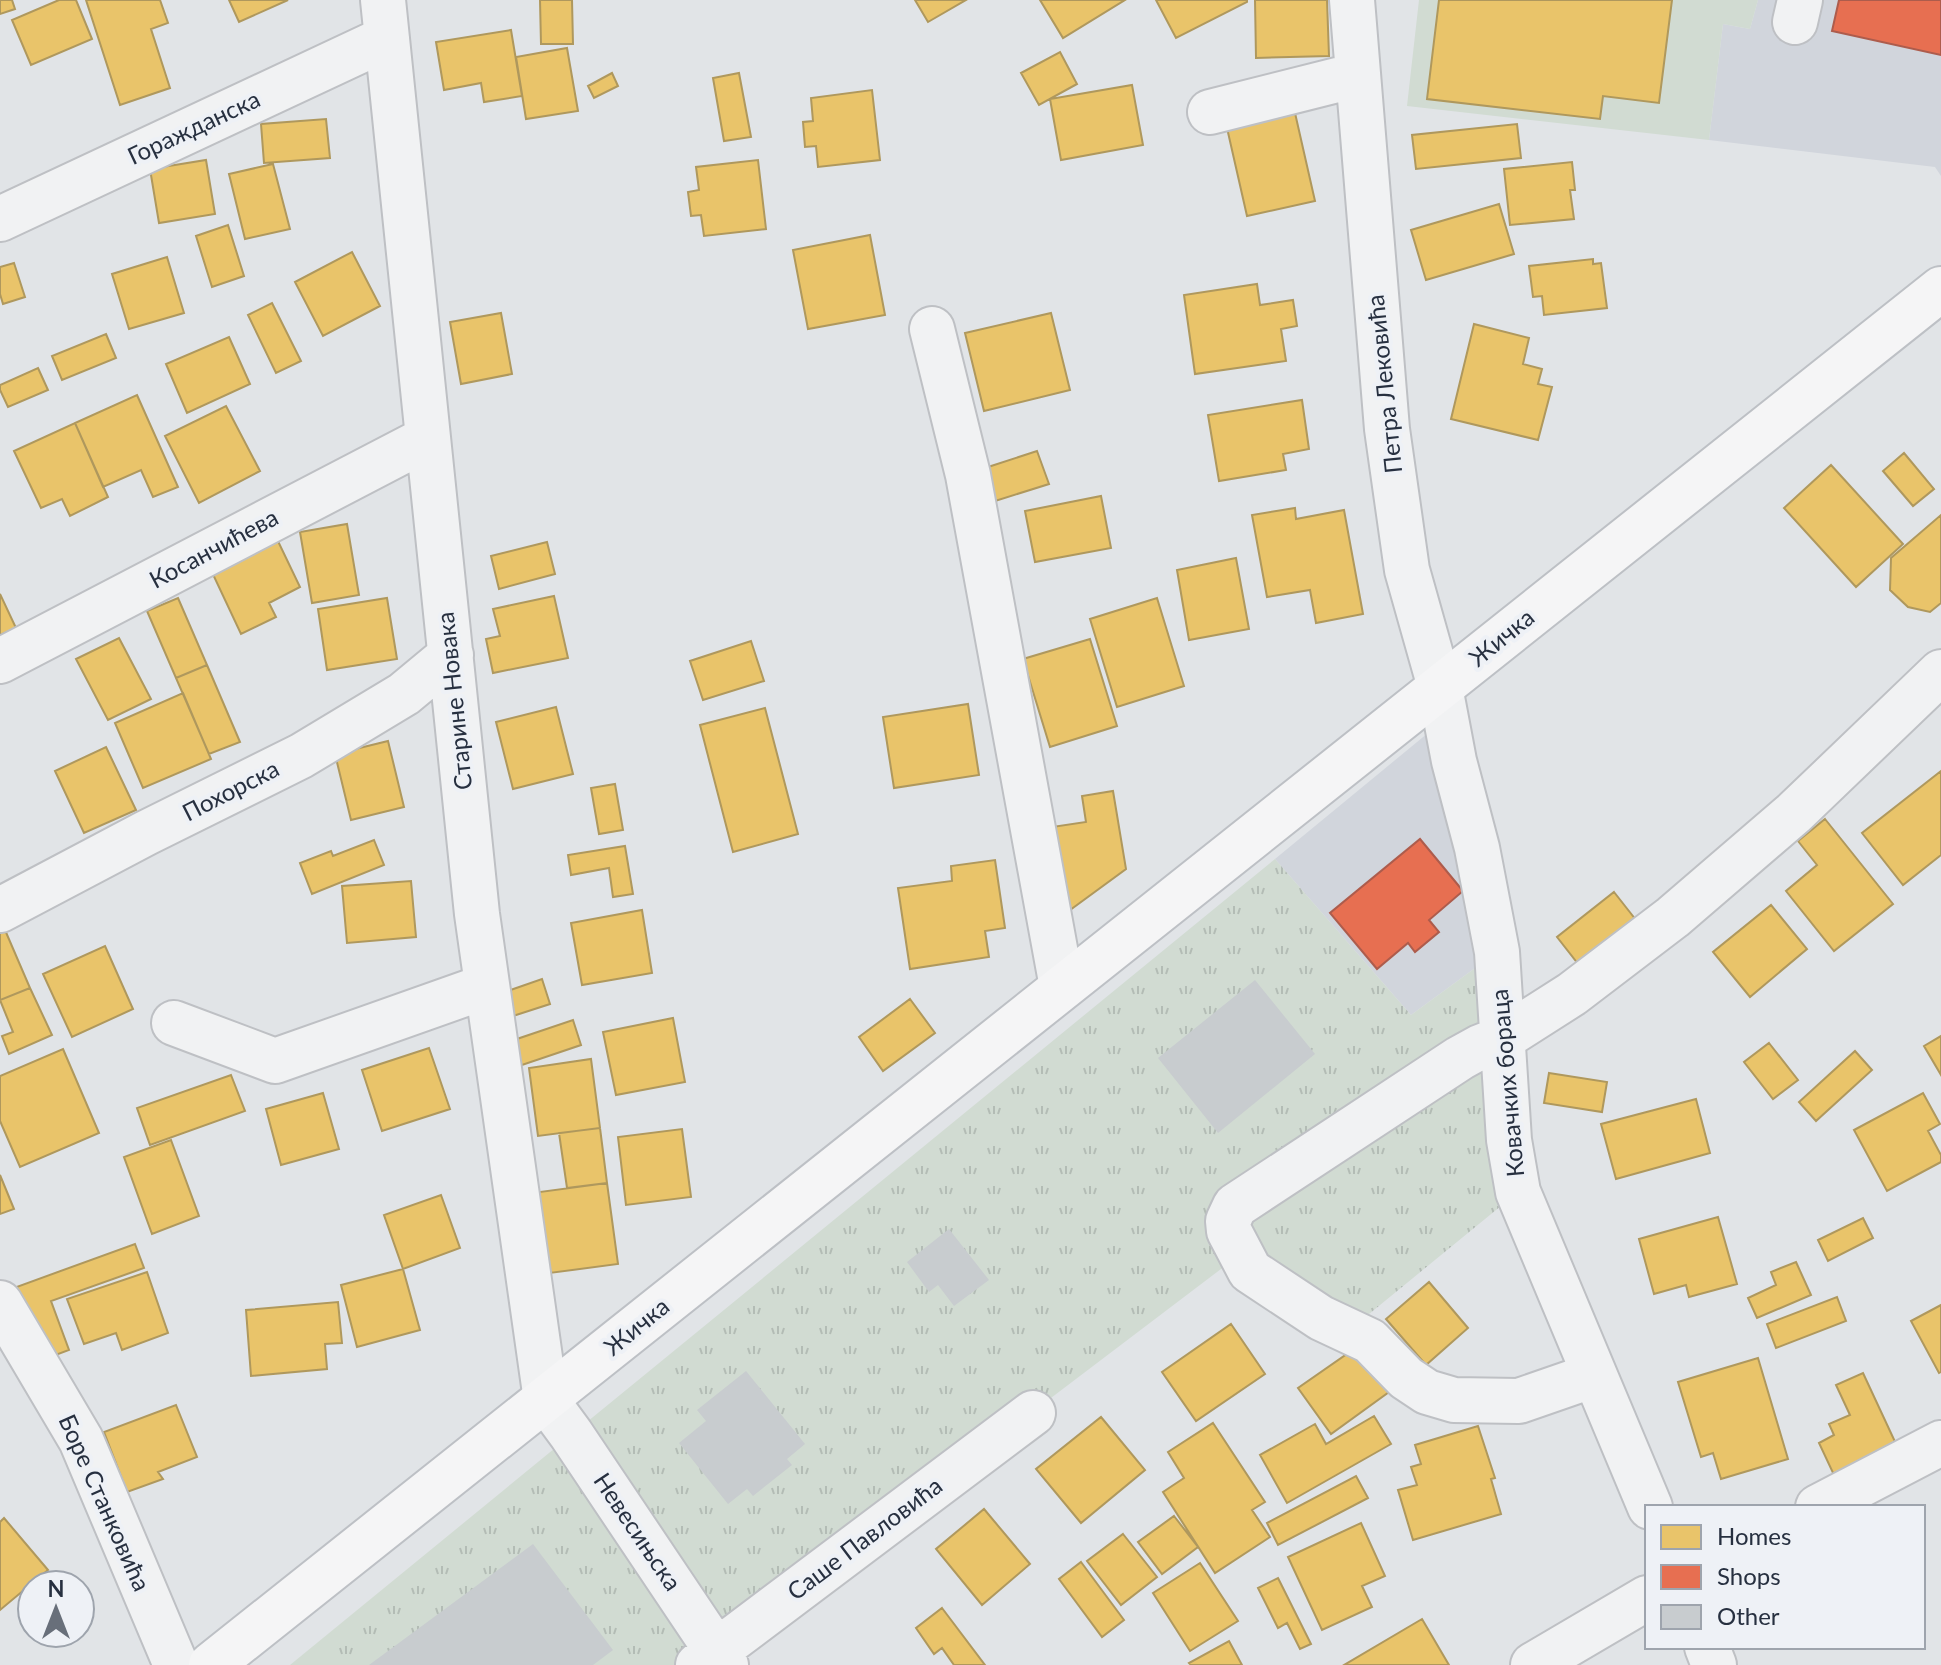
<svg xmlns="http://www.w3.org/2000/svg" width="1941" height="1665" font-family="Lato,sans-serif">
	<style>
		.built { fill: #d1d5dc }
		.grass { fill: url(#grass-tufts) }
		.pitch { fill: #d1dbd2 }
		.homes { fill: #e9c46a; stroke: #af985d; stroke-width: 2 }
		.shops { fill: #e76f51; stroke: #ad5c4c; stroke-width: 2 }
		.building { fill: #c8cccf }
		.lines { fill: none; stroke-linecap: round; stroke-linejoin: round }
		.minor-casing { stroke: #bec0c4; stroke-width: 48 }
		.major-casing { stroke: #bdc0c5; stroke-width: 48 }
		.minor { stroke: #f1f2f3; stroke-width: 44 }
		.major { stroke: #f5f5f6; stroke-width: 44 }
		.labels { text-anchor: middle; stroke-width: 8; stroke-linejoin: round; paint-order: stroke }
		.street-label { font-size: 24px; fill: #273040; stroke: #eef1f6 }
	</style>
	<defs>
		<pattern id="grass-tufts" width="24" height="20" patternUnits="userSpaceOnUse" patternTransform="scale(2)"><rect width="24" height="20" fill="#d1dbd2"/><path d="M3 7l-1-3M5 7V3M7 7l1-3M15 17l-1-3M17 17v-4M19 17l1-3" fill="none" stroke="#b3bcb5"/></pattern>
	</defs>
	<rect width="100%" height="100%" fill="#e1e4e7"/>
	<path class="built" d="M 1758,0 L 1941,0 L 1941,176 L 1935,167 L 1709,140 L 1723,24 L 1750,29 Z
		M 1445,719 L 1497,952 L 1411,1015 L 1275,859 Z"/>
	<path class="grass" d="M 1275,859 L 1411,1015 L 1497,952 L 1518,1192 L 1330,1346 L 1250,1247 L 699,1665 L 290,1665 Z"/>
	<path class="pitch" d="M 1419,0 L 1758,0 L 1750,29 L 1723,24 L 1709,140 L 1407,106 Z"/>
	<path class="homes" d="M 0,0 L 12,0 L 15,9 L 0,14 Z
		M 59,0 L 76,0 L 92,39 L 31,65 L 12,20 Z
		M 86,0 L 160,0 L 168,23 L 151,29 L 170,88 L 120,105 Z
		M 229,0 L 288,0 L 239,22 Z
		M 540,0 L 572,0 L 573,44 L 541,44 Z
		M 915,0 L 966,0 L 928,22 Z
		M 1040,0 L 1125,0 L 1063,38 Z
		M 1156,0 L 1247,0 L 1247,2 L 1176,38 Z
		M 1255,0 L 1327,0 L 1329,56 L 1256,58 Z
		M 1439,0 L 1672,0 L 1659,103 L 1603,96 L 1600,119 L 1427,99 Z
		M 511,30 L 522,96 L 484,102 L 481,83 L 444,90 L 436,42 Z
		M 567,48 L 578,111 L 526,119 L 516,57 Z
		M 1060,52 L 1077,84 L 1039,105 L 1021,73 Z
		M 612,73 L 618,86 L 594,98 L 588,86 Z
		M 739,73 L 751,137 L 724,141 L 713,78 Z
		M 1132,85 L 1143,145 L 1061,160 L 1050,99 Z
		M 872,90 L 880,160 L 818,167 L 816,146 L 805,147 L 803,122 L 813,121 L 811,98 Z
		M 1295,113 L 1315,201 L 1247,216 L 1227,128 Z
		M 326,119 L 330,158 L 264,163 L 261,124 Z
		M 1517,124 L 1521,158 L 1416,169 L 1412,135 Z
		M 206,160 L 215,214 L 159,223 L 150,169 Z
		M 758,160 L 766,229 L 704,236 L 701,215 L 691,216 L 688,192 L 699,190 L 696,167 Z
		M 1572,162 L 1575,190 L 1570,190 L 1574,219 L 1510,225 L 1504,169 Z
		M 273,164 L 290,229 L 245,239 L 229,174 Z
		M 1499,204 L 1514,254 L 1426,280 L 1411,230 Z
		M 228,225 L 244,276 L 212,287 L 196,236 Z
		M 870,235 L 885,315 L 808,329 L 793,250 Z
		M 352,252 L 380,306 L 323,336 L 295,282 Z
		M 167,257 L 184,313 L 129,329 L 112,274 Z
		M 1593,259 L 1593,264 L 1601,263 L 1607,308 L 1544,315 L 1542,296 L 1533,297 L 1529,266 Z
		M 14,263 L 25,297 L 3,304 L 0,294 L 0,267 Z
		M 1257,284 L 1260,305 L 1293,300 L 1297,326 L 1281,329 L 1286,361 L 1195,374 L 1184,295 Z
		M 272,303 L 301,361 L 276,373 L 248,315 Z
		M 501,313 L 512,374 L 461,384 L 450,322 Z
		M 1051,313 L 1070,390 L 984,411 L 965,333 Z
		M 1474,324 L 1529,338 L 1523,364 L 1542,369 L 1538,384 L 1552,387 L 1538,440 L 1451,419 Z
		M 106,334 L 116,358 L 62,380 L 52,356 Z
		M 229,337 L 250,384 L 187,413 L 166,364 Z
		M 38,368 L 48,390 L 8,407 L 0,390 L 0,385 Z
		M 137,395 L 178,487 L 153,497 L 141,470 L 103,487 L 75,423 Z
		M 1302,400 L 1309,449 L 1283,454 L 1286,470 L 1219,481 L 1208,415 Z
		M 226,406 L 260,471 L 199,503 L 165,436 Z
		M 75,423 L 108,497 L 70,516 L 62,499 L 41,508 L 14,451 Z
		M 1037,451 L 1049,484 L 992,502 L 982,469 Z
		M 1904,453 L 1934,489 L 1913,506 L 1883,471 Z
		M 1831,465 L 1903,544 L 1856,587 L 1784,508 Z
		M 1101,496 L 1111,548 L 1035,562 L 1025,511 Z
		M 1295,508 L 1296,519 L 1344,510 L 1363,614 L 1316,623 L 1310,590 L 1267,597 L 1252,515 Z
		M 1941,515 L 1941,603 L 1930,612 L 1908,607 L 1890,590 L 1891,558 Z
		M 347,524 L 359,595 L 312,603 L 300,532 Z
		M 276,537 L 300,587 L 269,603 L 276,617 L 241,634 L 210,568 Z
		M 547,542 L 555,574 L 499,589 L 491,556 Z
		M 1236,558 L 1249,629 L 1189,640 L 1177,570 Z
		M 0,594 L 16,628 L 0,635 Z
		M 554,596 L 568,658 L 493,673 L 486,639 L 500,636 L 493,609 Z
		M 178,598 L 207,665 L 176,678 L 147,611 Z
		M 387,598 L 397,659 L 327,670 L 318,609 Z
		M 1157,598 L 1184,686 L 1117,707 L 1090,619 Z
		M 119,638 L 151,699 L 108,720 L 76,659 Z
		M 1090,639 L 1117,726 L 1050,747 L 1023,659 Z
		M 751,641 L 764,681 L 703,700 L 690,661 Z
		M 207,665 L 240,742 L 209,754 L 176,678 Z
		M 183,693 L 211,759 L 143,788 L 115,723 Z
		M 968,704 L 979,775 L 894,788 L 883,717 Z
		M 556,707 L 573,774 L 513,789 L 496,722 Z
		M 765,708 L 798,834 L 733,852 L 700,725 Z
		M 388,741 L 404,807 L 351,820 L 335,754 Z
		M 106,747 L 136,810 L 84,833 L 55,771 Z
		M 1941,771 L 1941,855 L 1903,885 L 1862,833 Z
		M 615,784 L 623,830 L 599,834 L 591,788 Z
		M 1113,791 L 1126,869 L 1066,913 L 1052,827 L 1086,822 L 1082,796 Z
		M 1825,819 L 1893,904 L 1834,951 L 1786,891 L 1817,865 L 1798,841 Z
		M 374,840 L 384,865 L 312,894 L 300,863 L 331,851 L 333,856 Z
		M 625,846 L 633,894 L 613,897 L 609,868 L 571,875 L 568,855 Z
		M 995,860 L 1005,928 L 985,931 L 989,957 L 910,969 L 898,888 L 952,881 L 951,866 Z
		M 411,881 L 416,937 L 347,943 L 342,886 Z
		M 1614,892 L 1636,920 L 1579,965 L 1557,937 Z
		M 1771,905 L 1807,949 L 1750,997 L 1713,952 Z
		M 642,910 L 652,973 L 582,985 L 571,923 Z
		M 5,930 L 30,988 L 0,1000 L 0,933 Z
		M 105,946 L 133,1009 L 72,1037 L 43,974 Z
		M 542,979 L 550,1004 L 510,1017 L 502,993 Z
		M 30,988 L 52,1035 L 9,1054 L 2,1036 L 13,1032 L 0,1000 Z
		M 910,999 L 935,1033 L 883,1071 L 859,1037 Z
		M 673,1018 L 685,1082 L 616,1095 L 603,1032 Z
		M 573,1020 L 581,1045 L 519,1066 L 511,1041 Z
		M 1941,1036 L 1941,1075 L 1924,1046 Z
		M 1769,1043 L 1798,1080 L 1773,1099 L 1744,1062 Z
		M 429,1048 L 450,1109 L 382,1131 L 362,1070 Z
		M 63,1049 L 99,1133 L 20,1167 L 0,1121 L 0,1076 Z
		M 1855,1051 L 1872,1070 L 1816,1121 L 1799,1102 Z
		M 591,1059 L 600,1128 L 538,1136 L 529,1068 Z
		M 1549,1073 L 1607,1082 L 1602,1112 L 1544,1103 Z
		M 231,1075 L 245,1111 L 150,1145 L 137,1108 Z
		M 323,1093 L 339,1149 L 281,1165 L 266,1109 Z
		M 1923,1093 L 1940,1124 L 1928,1131 L 1941,1155 L 1941,1162 L 1887,1191 L 1854,1130 Z
		M 1696,1099 L 1710,1153 L 1616,1179 L 1601,1124 Z
		M 600,1128 L 607,1183 L 567,1188 L 559,1133 Z
		M 682,1129 L 691,1197 L 626,1205 L 618,1137 Z
		M 171,1140 L 199,1216 L 152,1234 L 124,1157 Z
		M 0,1175 L 14,1209 L 0,1214 Z
		M 607,1183 L 618,1264 L 542,1274 L 532,1193 Z
		M 441,1195 L 460,1248 L 403,1269 L 384,1215 Z
		M 1718,1217 L 1737,1284 L 1689,1297 L 1686,1285 L 1654,1294 L 1639,1239 Z
		M 1863,1218 L 1873,1238 L 1828,1261 L 1818,1240 Z
		M 135,1244 L 144,1268 L 51,1301 L 69,1350 L 37,1362 L 11,1289 Z
		M 1796,1262 L 1811,1295 L 1757,1318 L 1748,1298 L 1776,1285 L 1771,1272 Z
		M 403,1269 L 420,1330 L 357,1347 L 341,1285 Z
		M 147,1272 L 168,1333 L 122,1350 L 116,1333 L 84,1344 L 67,1299 Z
		M 1429,1282 L 1468,1328 L 1426,1365 L 1386,1319 Z
		M 1837,1297 L 1846,1321 L 1776,1348 L 1767,1324 Z
		M 338,1302 L 342,1343 L 325,1344 L 327,1369 L 251,1376 L 246,1310 Z
		M 1941,1305 L 1941,1372 L 1939,1373 L 1911,1321 Z
		M 1231,1324 L 1265,1374 L 1196,1421 L 1162,1372 Z
		M 1357,1347 L 1389,1392 L 1331,1434 L 1298,1388 Z
		M 1758,1358 L 1788,1459 L 1721,1479 L 1713,1453 L 1701,1457 L 1678,1382 Z
		M 1863,1373 L 1897,1446 L 1834,1475 L 1819,1443 L 1834,1435 L 1829,1424 L 1850,1415 L 1836,1385 Z
		M 176,1405 L 197,1457 L 158,1472 L 163,1479 L 127,1492 L 104,1432 Z
		M 1374,1416 L 1391,1444 L 1287,1503 L 1260,1455 L 1315,1424 L 1326,1444 Z
		M 1101,1417 L 1145,1470 L 1081,1523 L 1036,1469 Z
		M 1213,1423 L 1265,1502 L 1252,1510 L 1270,1537 L 1215,1573 L 1163,1492 L 1184,1478 L 1168,1452 Z
		M 1478,1426 L 1495,1478 L 1491,1479 L 1501,1514 L 1413,1540 L 1398,1490 L 1417,1485 L 1411,1467 L 1421,1464 L 1415,1445 Z
		M 1356,1476 L 1368,1498 L 1278,1545 L 1267,1523 Z
		M 984,1509 L 1030,1564 L 982,1605 L 936,1549 Z
		M 1174,1516 L 1198,1547 L 1162,1574 L 1138,1542 Z
		M 4,1518 L 48,1570 L 0,1610 L 0,1522 Z
		M 1361,1523 L 1385,1576 L 1362,1586 L 1372,1607 L 1322,1630 L 1288,1557 Z
		M 1123,1534 L 1157,1577 L 1121,1605 L 1087,1561 Z
		M 1081,1562 L 1124,1620 L 1102,1637 L 1059,1579 Z
		M 1200,1563 L 1238,1621 L 1190,1651 L 1153,1593 Z
		M 1278,1578 L 1311,1644 L 1300,1649 L 1287,1623 L 1278,1628 L 1258,1588 Z
		M 942,1608 L 985,1665 L 954,1665 L 942,1648 L 934,1654 L 916,1628 Z
		M 1422,1619 L 1449,1665 L 1344,1665 Z
		M 1229,1641 L 1242,1665 L 1191,1665 L 1189,1663 Z"/>
	<path class="shops" d="M 1839,0 L 1941,0 L 1941,55 L 1832,31 Z
		M 1420,839 L 1463,891 L 1429,920 L 1439,932 L 1415,952 L 1408,943 L 1377,969 L 1330,913 Z"/>
	<path class="building" d="M 1255,980 L 1315,1054 L 1218,1133 L 1158,1058 Z
		M 949,1229 L 989,1280 L 954,1306 L 938,1285 L 929,1292 L 907,1262 Z
		M 746,1371 L 805,1444 L 787,1459 L 792,1465 L 753,1496 L 747,1489 L 728,1504 L 679,1443 L 706,1421 L 697,1410 Z
		M 533,1544 L 613,1650 L 593,1665 L 369,1665 Z"/>
	<g class="lines">
		<defs>
			<path id="minor" d="M 383,0 L 477,914 L 546,1400 L 571,1434 L 726,1665
				M 1352,0 L 1387,429 L 1407,570 L 1440,687 L 1454,761 L 1477,848 L 1497,952 L 1509,1140 L 1518,1192 L 1650,1507
				M 1795,22 L 1800,0
				M 1210,112 L 1357,75
				M 0,219 L 387,38
				M 932,329 L 968,475 L 1062,987
				M 0,661 L 428,438
				M 0,910 L 146,833 L 301,756 L 404,694 L 451,655
				M 174,1023 L 275,1061 L 487,986
				M 0,1303 L 81,1440 L 176,1665
				M 1594,1375 L 1519,1401 L 1454,1400 L 1427,1392 L 1406,1378 L 1370,1341 L 1321,1318 L 1250,1271 L 1229,1231 L 1228,1221 L 1235,1206 L 1460,1058 L 1480,1047 L 1503,1038 L 1572,994 L 1673,917 L 1794,813 L 1941,672
				M 1818,1507 L 1941,1443
				M 1707,1647 L 1714,1665
				M 698,1665 L 1033,1413
				M 1533,1665 L 1647,1598"/>
			<path id="major" d="M 211,1665 L 1941,289"/>
		</defs>
		<use href="#minor" class="minor-casing"/>
		<use href="#major" class="major-casing"/>
		<use href="#minor" class="minor"/>
		<use href="#major" class="major"/>
	</g>
	<g class="labels">
		<g class="street-label">
			<text transform="translate(194 128) rotate(-25)" y="8">Горажданска</text>
			<text transform="translate(1385 384) rotate(-96)" y="8">Петра Лековића</text>
			<text transform="translate(214 549) rotate(-28)" y="8">Косанчићева</text>
			<text transform="translate(1502 638) rotate(-39)" y="8">Жичка</text>
			<text transform="translate(455 701) rotate(-96)" y="8">Старине Новака</text>
			<text transform="translate(231 791) rotate(-27)" y="8">Похорска</text>
			<text transform="translate(1508 1083) rotate(-95)" y="8">Ковачких бораца</text>
			<text transform="translate(637 1327) rotate(-39)" y="8">Жичка</text>
			<text transform="translate(104 1503) rotate(66)" y="8">Боре Станковића</text>
			<text transform="translate(637 1532) rotate(56)" y="8">Невесињска</text>
			<text transform="translate(865 1539) rotate(-37)" y="8">Саше Павловића</text>
		</g>
	</g>
	<rect x="1645" y="1505" width="280" height="144" fill="#eef1f6" stroke="#9ea4ad" stroke-width="2"/>
	<rect x="1661" y="1525" width="40" height="24" fill="#e9c46a" stroke="#9ea4ad" stroke-width="2"/>
	<text x="1717" y="1545" font-size="24" fill="#273040">Homes</text>
	<rect x="1661" y="1565" width="40" height="24" fill="#e76f51" stroke="#9ea4ad" stroke-width="2"/>
	<text x="1717" y="1585" font-size="24" fill="#273040">Shops</text>
	<rect x="1661" y="1605" width="40" height="24" fill="#c8cccf" stroke="#9ea4ad" stroke-width="2"/>
	<text x="1717" y="1625" font-size="24" fill="#273040">Other</text>
	<g transform="translate(56 1609)"><circle r="38" fill="#eef1f6" stroke="#9ea4ad" stroke-width="2"/>
	<path d="M0-6L14 30L0 20L-14 30Z" fill="#686f7a"/>
	<text y="-12" font-size="22" font-weight="bold" text-anchor="middle" fill="#273040">N</text>
	</g>
</svg>
